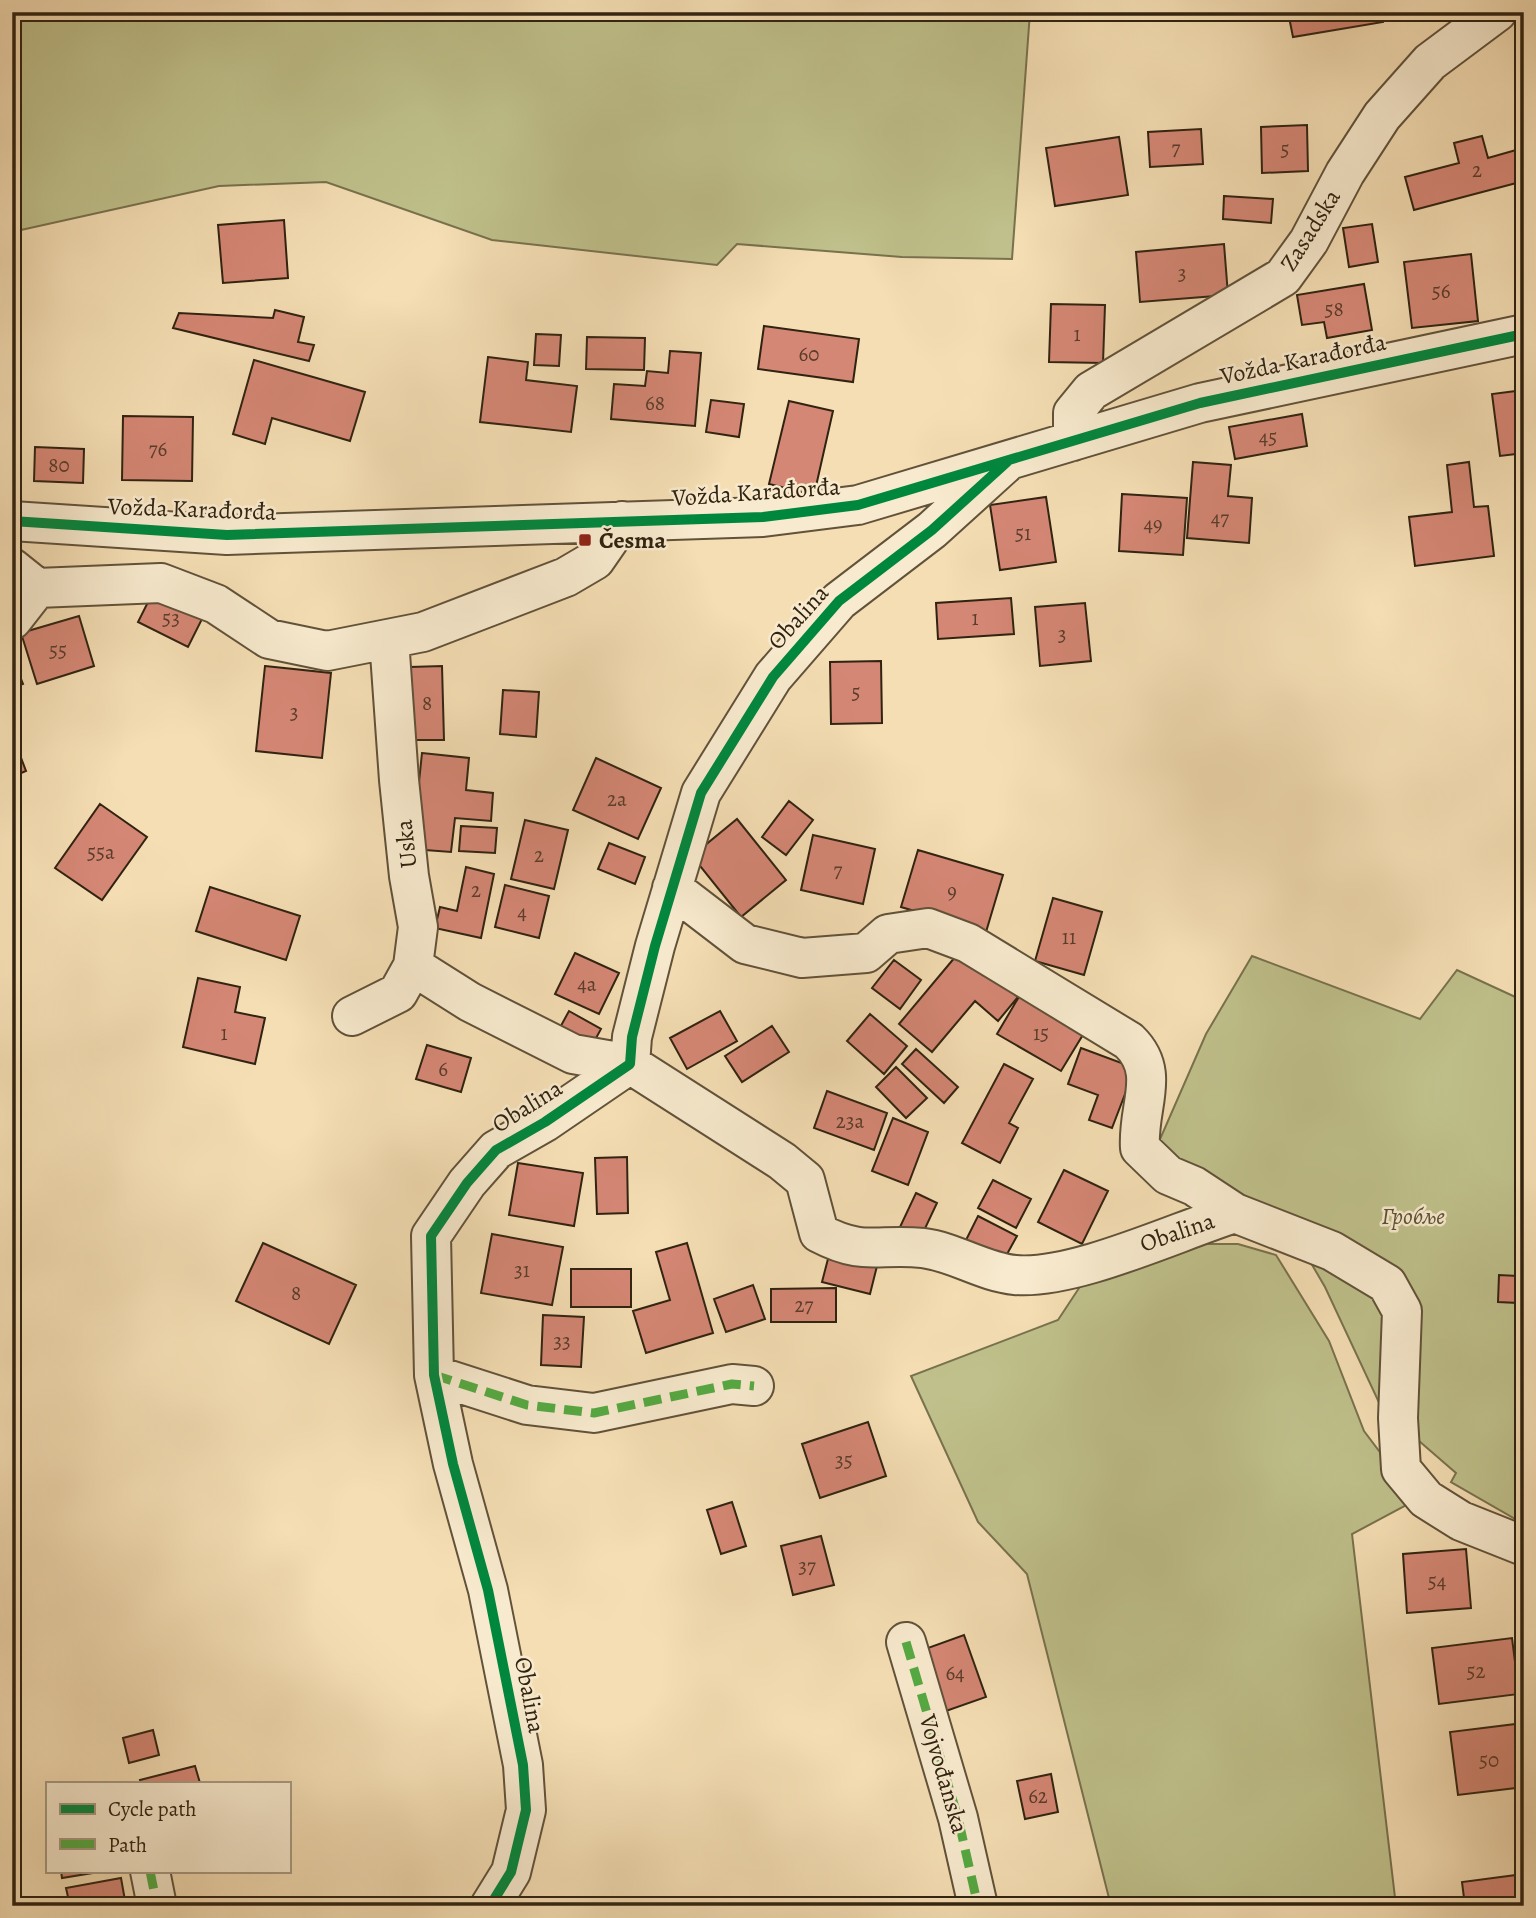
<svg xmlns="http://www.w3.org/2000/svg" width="1536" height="1918" font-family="Alegreya,serif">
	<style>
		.green { fill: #bfc08b; stroke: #78724e; stroke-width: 2 }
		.building { fill: #d58775; stroke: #302311; stroke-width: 2 }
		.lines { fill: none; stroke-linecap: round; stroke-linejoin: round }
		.minor-casing { stroke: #61523a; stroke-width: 42 }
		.minor { stroke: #f8eace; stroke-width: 38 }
		.quiet { stroke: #54aa42; stroke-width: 9; stroke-dasharray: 18 9; stroke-linecap: butt }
		.cycleway-casing { stroke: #f8eace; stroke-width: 15 }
		.cycleway { stroke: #00873e; stroke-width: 10 }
		.poi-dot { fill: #8f2418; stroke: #f8eace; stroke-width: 2.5 }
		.labels { text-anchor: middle; stroke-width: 5; stroke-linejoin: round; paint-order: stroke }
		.number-label { font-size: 21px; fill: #593c2a }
		.street-label { font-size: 24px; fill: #302311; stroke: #f8eace }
		.poi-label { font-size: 24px; font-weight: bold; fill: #302311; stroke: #f8eace; text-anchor: start }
		.park-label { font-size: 24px; font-style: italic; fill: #5b5236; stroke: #f8eace }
	</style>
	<rect width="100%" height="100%" fill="#f5deb4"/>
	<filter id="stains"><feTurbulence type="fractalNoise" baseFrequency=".00286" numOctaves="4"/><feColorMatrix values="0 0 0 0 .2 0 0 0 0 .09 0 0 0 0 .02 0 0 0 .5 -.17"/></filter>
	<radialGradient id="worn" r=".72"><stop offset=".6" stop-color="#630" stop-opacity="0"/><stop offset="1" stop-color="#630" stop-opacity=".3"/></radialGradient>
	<path class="green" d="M 12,12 L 1030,12 L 1012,259 L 902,257 L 737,244 L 717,265 L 492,240 L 326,182 L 219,186 L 12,232 Z
		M 1252,956 L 1420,1019 L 1457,970 L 1524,1001 L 1524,1524 L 1451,1482 L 1456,1473 L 1382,1409 L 1325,1287 L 1280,1210 L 1250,1204 L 1157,1146 L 1206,1034 Z
		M 1186,1244 L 1238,1244 L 1276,1255 L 1329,1341 L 1364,1431 L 1416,1500 L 1352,1534 L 1396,1906 L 1111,1906 L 1027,1574 L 978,1522 L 911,1376 L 1058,1320 L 1085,1279 Z"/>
	<path class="building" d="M 1288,12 L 1382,12 L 1383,22 L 1293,37 Z
		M 1307,125 L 1308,171 L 1262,173 L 1261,127 Z
		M 1201,129 L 1203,164 L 1150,167 L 1148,132 Z
		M 1482,136 L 1488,158 L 1516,150 L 1524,181 L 1414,210 L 1405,177 L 1459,163 L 1454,143 Z
		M 1119,137 L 1128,195 L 1055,206 L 1046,148 Z
		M 1224,196 L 1273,199 L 1271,223 L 1223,219 Z
		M 284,220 L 288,278 L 223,283 L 218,225 Z
		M 1372,224 L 1378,262 L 1349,267 L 1343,228 Z
		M 1224,244 L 1228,295 L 1140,302 L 1136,252 Z
		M 1471,254 L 1478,321 L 1412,328 L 1404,262 Z
		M 1364,284 L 1372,330 L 1327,338 L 1324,322 L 1302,325 L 1297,295 Z
		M 1051,304 L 1105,305 L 1103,363 L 1049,362 Z
		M 275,310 L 304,317 L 298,342 L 314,345 L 309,361 L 173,328 L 179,313 L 273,318 Z
		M 764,326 L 859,339 L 853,382 L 758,369 Z
		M 536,334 L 561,335 L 559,366 L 534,365 Z
		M 587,337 L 645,338 L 644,370 L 586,369 Z
		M 670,351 L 701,353 L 695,426 L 611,419 L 614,384 L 645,386 L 647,371 L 668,373 Z
		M 488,357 L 528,362 L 526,380 L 577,386 L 571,432 L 480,422 Z
		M 254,360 L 365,392 L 350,441 L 272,418 L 265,444 L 233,434 Z
		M 1524,390 L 1524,453 L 1500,456 L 1492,394 Z
		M 711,400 L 744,404 L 739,437 L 706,432 Z
		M 789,401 L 833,411 L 814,495 L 769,484 Z
		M 1302,414 L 1307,446 L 1235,459 L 1229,427 Z
		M 123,416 L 193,417 L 192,481 L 122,480 Z
		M 35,447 L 84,449 L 83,483 L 34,481 Z
		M 1193,462 L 1231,465 L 1228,496 L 1252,498 L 1249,543 L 1187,538 Z
		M 1469,462 L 1474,507 L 1488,506 L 1494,556 L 1415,566 L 1409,517 L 1452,512 L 1447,465 Z
		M 1122,494 L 1187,498 L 1183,555 L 1119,551 Z
		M 1046,497 L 1056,562 L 1000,570 L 990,505 Z
		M 155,588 L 205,613 L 188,647 L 138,622 Z
		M 1011,598 L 1014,634 L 938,639 L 936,603 Z
		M 1085,603 L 1091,661 L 1040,666 L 1035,607 Z
		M 79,616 L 94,666 L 37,684 L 21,633 Z
		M 12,657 L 23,684 L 12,688 Z
		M 881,661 L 882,723 L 831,724 L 830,662 Z
		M 265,666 L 331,673 L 322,758 L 256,751 Z
		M 442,666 L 444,740 L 412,740 L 410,667 Z
		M 503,690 L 539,692 L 536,737 L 500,734 Z
		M 12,734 L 26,771 L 12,777 Z
		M 422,753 L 469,758 L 466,790 L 493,793 L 491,821 L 455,818 L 451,852 L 412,849 Z
		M 596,758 L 661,788 L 638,839 L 573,810 Z
		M 789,801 L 813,820 L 786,855 L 762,837 Z
		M 100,804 L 147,837 L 102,900 L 55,868 Z
		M 737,819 L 786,880 L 741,917 L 692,856 Z
		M 525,820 L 568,830 L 554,889 L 511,879 Z
		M 461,826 L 497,828 L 495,853 L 459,851 Z
		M 813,835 L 875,849 L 863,904 L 801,890 Z
		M 609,843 L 645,857 L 635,884 L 598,869 Z
		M 918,850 L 1003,875 L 986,932 L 901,907 Z
		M 466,867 L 494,874 L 481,938 L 435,928 L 440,907 L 457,911 Z
		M 505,885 L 549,896 L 539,938 L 495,927 Z
		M 210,887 L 300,916 L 286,960 L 196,931 Z
		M 1053,898 L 1102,912 L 1084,975 L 1035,961 Z
		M 961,950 L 1018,997 L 998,1021 L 975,1001 L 932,1052 L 899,1024 Z
		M 575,953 L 619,973 L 599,1014 L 555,994 Z
		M 894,960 L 921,980 L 900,1009 L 872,988 Z
		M 198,978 L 240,987 L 235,1012 L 265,1018 L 255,1064 L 183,1047 Z
		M 1020,995 L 1084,1033 L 1061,1071 L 997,1034 Z
		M 569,1011 L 601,1029 L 589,1051 L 557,1033 Z
		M 720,1011 L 737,1041 L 687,1069 L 670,1038 Z
		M 870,1014 L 907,1046 L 884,1074 L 847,1041 Z
		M 772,1026 L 789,1052 L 742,1082 L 725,1056 Z
		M 427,1045 L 471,1058 L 461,1092 L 416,1079 Z
		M 1081,1048 L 1135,1068 L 1112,1128 L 1089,1120 L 1098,1095 L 1068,1084 Z
		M 916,1049 L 958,1087 L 944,1103 L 902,1064 Z
		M 1004,1064 L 1033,1079 L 1009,1123 L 1018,1128 L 1000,1163 L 962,1143 Z
		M 896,1067 L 927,1098 L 906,1118 L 876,1087 Z
		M 827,1091 L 887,1113 L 874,1150 L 814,1128 Z
		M 893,1118 L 928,1132 L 908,1185 L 872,1171 Z
		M 627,1157 L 628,1213 L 597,1214 L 595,1158 Z
		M 518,1163 L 583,1173 L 574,1226 L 509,1215 Z
		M 1064,1170 L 1108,1191 L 1082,1244 L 1038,1222 Z
		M 993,1180 L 1031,1199 L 1016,1228 L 978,1208 Z
		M 916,1193 L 937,1203 L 921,1237 L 900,1227 Z
		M 978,1216 L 1017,1236 L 1001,1265 L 963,1246 Z
		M 492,1234 L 563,1247 L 552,1305 L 481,1293 Z
		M 263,1243 L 356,1285 L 329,1344 L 236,1301 Z
		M 687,1243 L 713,1333 L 646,1353 L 633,1311 L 670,1300 L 656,1252 Z
		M 829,1255 L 877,1266 L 870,1294 L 822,1282 Z
		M 1518,1264 L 1524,1264 L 1524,1316 L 1517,1316 L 1518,1303 L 1498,1302 L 1499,1275 L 1518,1276 Z
		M 571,1269 L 631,1269 L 631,1307 L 571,1307 Z
		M 753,1285 L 765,1319 L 726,1332 L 714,1299 Z
		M 836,1288 L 836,1322 L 771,1322 L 771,1289 Z
		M 543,1315 L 584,1317 L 581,1367 L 541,1365 Z
		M 868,1422 L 886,1476 L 820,1498 L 802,1444 Z
		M 732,1502 L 746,1546 L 721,1554 L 707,1510 Z
		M 821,1536 L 834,1585 L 793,1595 L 781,1546 Z
		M 1466,1549 L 1471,1608 L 1407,1613 L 1403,1554 Z
		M 964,1635 L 986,1697 L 946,1711 L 925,1649 Z
		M 1512,1638 L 1519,1694 L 1439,1704 L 1432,1648 Z
		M 1524,1723 L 1524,1787 L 1458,1795 L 1450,1732 Z
		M 153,1730 L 159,1755 L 129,1763 L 123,1738 Z
		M 195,1766 L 200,1783 L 141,1783 L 140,1780 Z
		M 1051,1774 L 1058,1812 L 1025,1819 L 1017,1781 Z
		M 61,1871 L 105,1871 L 62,1878 Z
		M 1524,1874 L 1524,1906 L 1465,1906 L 1462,1882 Z
		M 121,1878 L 126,1906 L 70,1906 L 66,1888 Z"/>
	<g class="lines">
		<defs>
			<path id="minor" d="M 1073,441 L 1073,413 L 1091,391 L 1283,277 L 1309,241 L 1345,173 L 1382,116 L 1430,62 L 1497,12
				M 12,521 L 227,535 L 763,517 L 858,505 L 1200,403 L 1524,334
				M 12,568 L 37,588 L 161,583 L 216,604 L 269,639 L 327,651 L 423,632 L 566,577 L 595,560 L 622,521
				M 12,620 L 37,588
				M 672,888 L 745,944 L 802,958 L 866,953 L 888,934 L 928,928 L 968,943 L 1129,1041 C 1162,1073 1137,1106 1140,1148 L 1168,1175 L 1194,1186 L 1235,1213 L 1332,1251 L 1387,1284 L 1402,1311 L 1398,1418 L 1401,1469 L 1426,1499 L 1461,1521 L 1524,1546
				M 413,966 L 470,1002 L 573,1054 L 630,1064 L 782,1161 L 805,1180 L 819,1233 C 865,1257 877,1243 923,1248 C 955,1252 983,1272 1015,1275 C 1074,1280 1175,1232 1235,1213
				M 352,1016 L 398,993 L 413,966 L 418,927 L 409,876 L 399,780 L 389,639
				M 434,1375 L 527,1405 L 594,1413 L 732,1384 L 754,1386
				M 906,1642 L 958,1818 L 978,1906
				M 150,1871 L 157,1906
				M 490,1906 L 511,1872 L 526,1810 L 523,1765 L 488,1590 L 453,1464 L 434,1375 L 431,1236 L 467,1183 L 496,1150 L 545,1122 L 630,1064 L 632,1037 L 655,946 L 701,793 L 773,677 L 839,601 L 932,530 L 1007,462"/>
		</defs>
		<use href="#minor" class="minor-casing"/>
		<use href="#minor" class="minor"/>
		<path class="quiet" d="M 434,1375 L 527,1405 L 594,1413 L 732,1384 L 754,1386
			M 906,1642 L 958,1818 L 978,1906
			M 150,1871 L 157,1906"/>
		<defs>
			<path id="cycleway" d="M 12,521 L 227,535 L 763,517 L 858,505 L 1200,403 L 1524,334
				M 490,1906 L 511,1872 L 526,1810 L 523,1765 L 488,1590 L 453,1464 L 434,1375 L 431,1236 L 467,1183 L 496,1150 L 545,1122 L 630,1064 L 632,1037 L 655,946 L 701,793 L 773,677 L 839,601 L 932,530 L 1007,462"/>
		</defs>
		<use href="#cycleway" class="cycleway-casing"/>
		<use href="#cycleway" class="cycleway"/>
	</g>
	<rect class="poi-dot" x="578" y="533" width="14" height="14" rx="3.5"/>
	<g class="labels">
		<g class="number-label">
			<text x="1176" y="155">7</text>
			<text x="1285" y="156">5</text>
			<text x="1477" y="177">2</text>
			<text x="1182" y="280">3</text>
			<text x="1441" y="298">56</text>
			<text x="1334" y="316">58</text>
			<text x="1077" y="341">1</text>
			<text x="809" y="361">60</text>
			<text x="655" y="410">68</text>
			<text x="1268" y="444">45</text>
			<text x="158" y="456">76</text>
			<text x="59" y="472">80</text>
			<text x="1220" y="525">47</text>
			<text x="1153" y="531">49</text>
			<text x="1023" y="540">51</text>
			<text x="171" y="625">53</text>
			<text x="975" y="625">1</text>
			<text x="1062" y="641">3</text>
			<text x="58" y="657">55</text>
			<text x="856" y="699">5</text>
			<text x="427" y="710">8</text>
			<text x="294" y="719">3</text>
			<text x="617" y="806">2a</text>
			<text x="101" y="859">55a</text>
			<text x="539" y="862">2</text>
			<text x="838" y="877">7</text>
			<text x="476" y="897">2</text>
			<text x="952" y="898">9</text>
			<text x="522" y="919">4</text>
			<text x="1069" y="944">11</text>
			<text x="587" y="991">4a</text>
			<text x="224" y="1040">1</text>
			<text x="1041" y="1040">15</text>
			<text x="443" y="1076">6</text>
			<text x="850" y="1128">23a</text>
			<text x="522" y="1277">31</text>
			<text x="296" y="1300">8</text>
			<text x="804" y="1312">27</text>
			<text x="562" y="1348">33</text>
			<text x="844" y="1467">35</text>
			<text x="807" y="1573">37</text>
			<text x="1437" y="1588">54</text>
			<text x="1476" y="1678">52</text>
			<text x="955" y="1680">64</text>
			<text x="1489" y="1767">50</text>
			<text x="1038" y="1803">62</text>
		</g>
		<g class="street-label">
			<text transform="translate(1310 230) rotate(-58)" y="8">Zasadska</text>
			<text transform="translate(1303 359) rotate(-12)" y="8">Vožda Karađorđa</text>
			<text transform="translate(756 492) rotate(-4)" y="8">Vožda Karađorđa</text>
			<text transform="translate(192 509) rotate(2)" y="8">Vožda Karađorđa</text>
			<text transform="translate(798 617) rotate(-48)" y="8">Obalina</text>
			<text transform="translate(406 844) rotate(-96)" y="8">Uska</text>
			<text transform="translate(527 1106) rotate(-32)" y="8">Obalina</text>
			<text transform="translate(1177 1232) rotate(-19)" y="8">Obalina</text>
			<text transform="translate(530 1695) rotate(79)" y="8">Obalina</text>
			<text transform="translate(944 1774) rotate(74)" y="8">Vojvođanska</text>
		</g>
		<g class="poi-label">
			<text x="599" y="548">Česma</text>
		</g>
		<g class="park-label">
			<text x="1413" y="1224">Гробље</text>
		</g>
	</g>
	<rect width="1536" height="1918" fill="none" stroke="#f5deb4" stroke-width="42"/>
	<rect x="14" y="14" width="1508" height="1890" fill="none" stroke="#302311" stroke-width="3.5"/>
	<rect x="21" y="21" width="1494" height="1876" fill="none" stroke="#302311" stroke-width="2"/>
	<rect x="46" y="1782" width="245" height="91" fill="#f8eace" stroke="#a89a82" stroke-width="2"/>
	<rect x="60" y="1804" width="35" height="10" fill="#00873e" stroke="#a89a82" stroke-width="2"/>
	<text x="108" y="1816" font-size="21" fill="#302311">Cycle path</text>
	<rect x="60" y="1839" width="35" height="10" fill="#54aa42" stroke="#a89a82" stroke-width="2"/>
	<text x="108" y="1852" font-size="21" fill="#302311">Path</text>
	<rect width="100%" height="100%" filter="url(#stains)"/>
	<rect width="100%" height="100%" fill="url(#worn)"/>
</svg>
